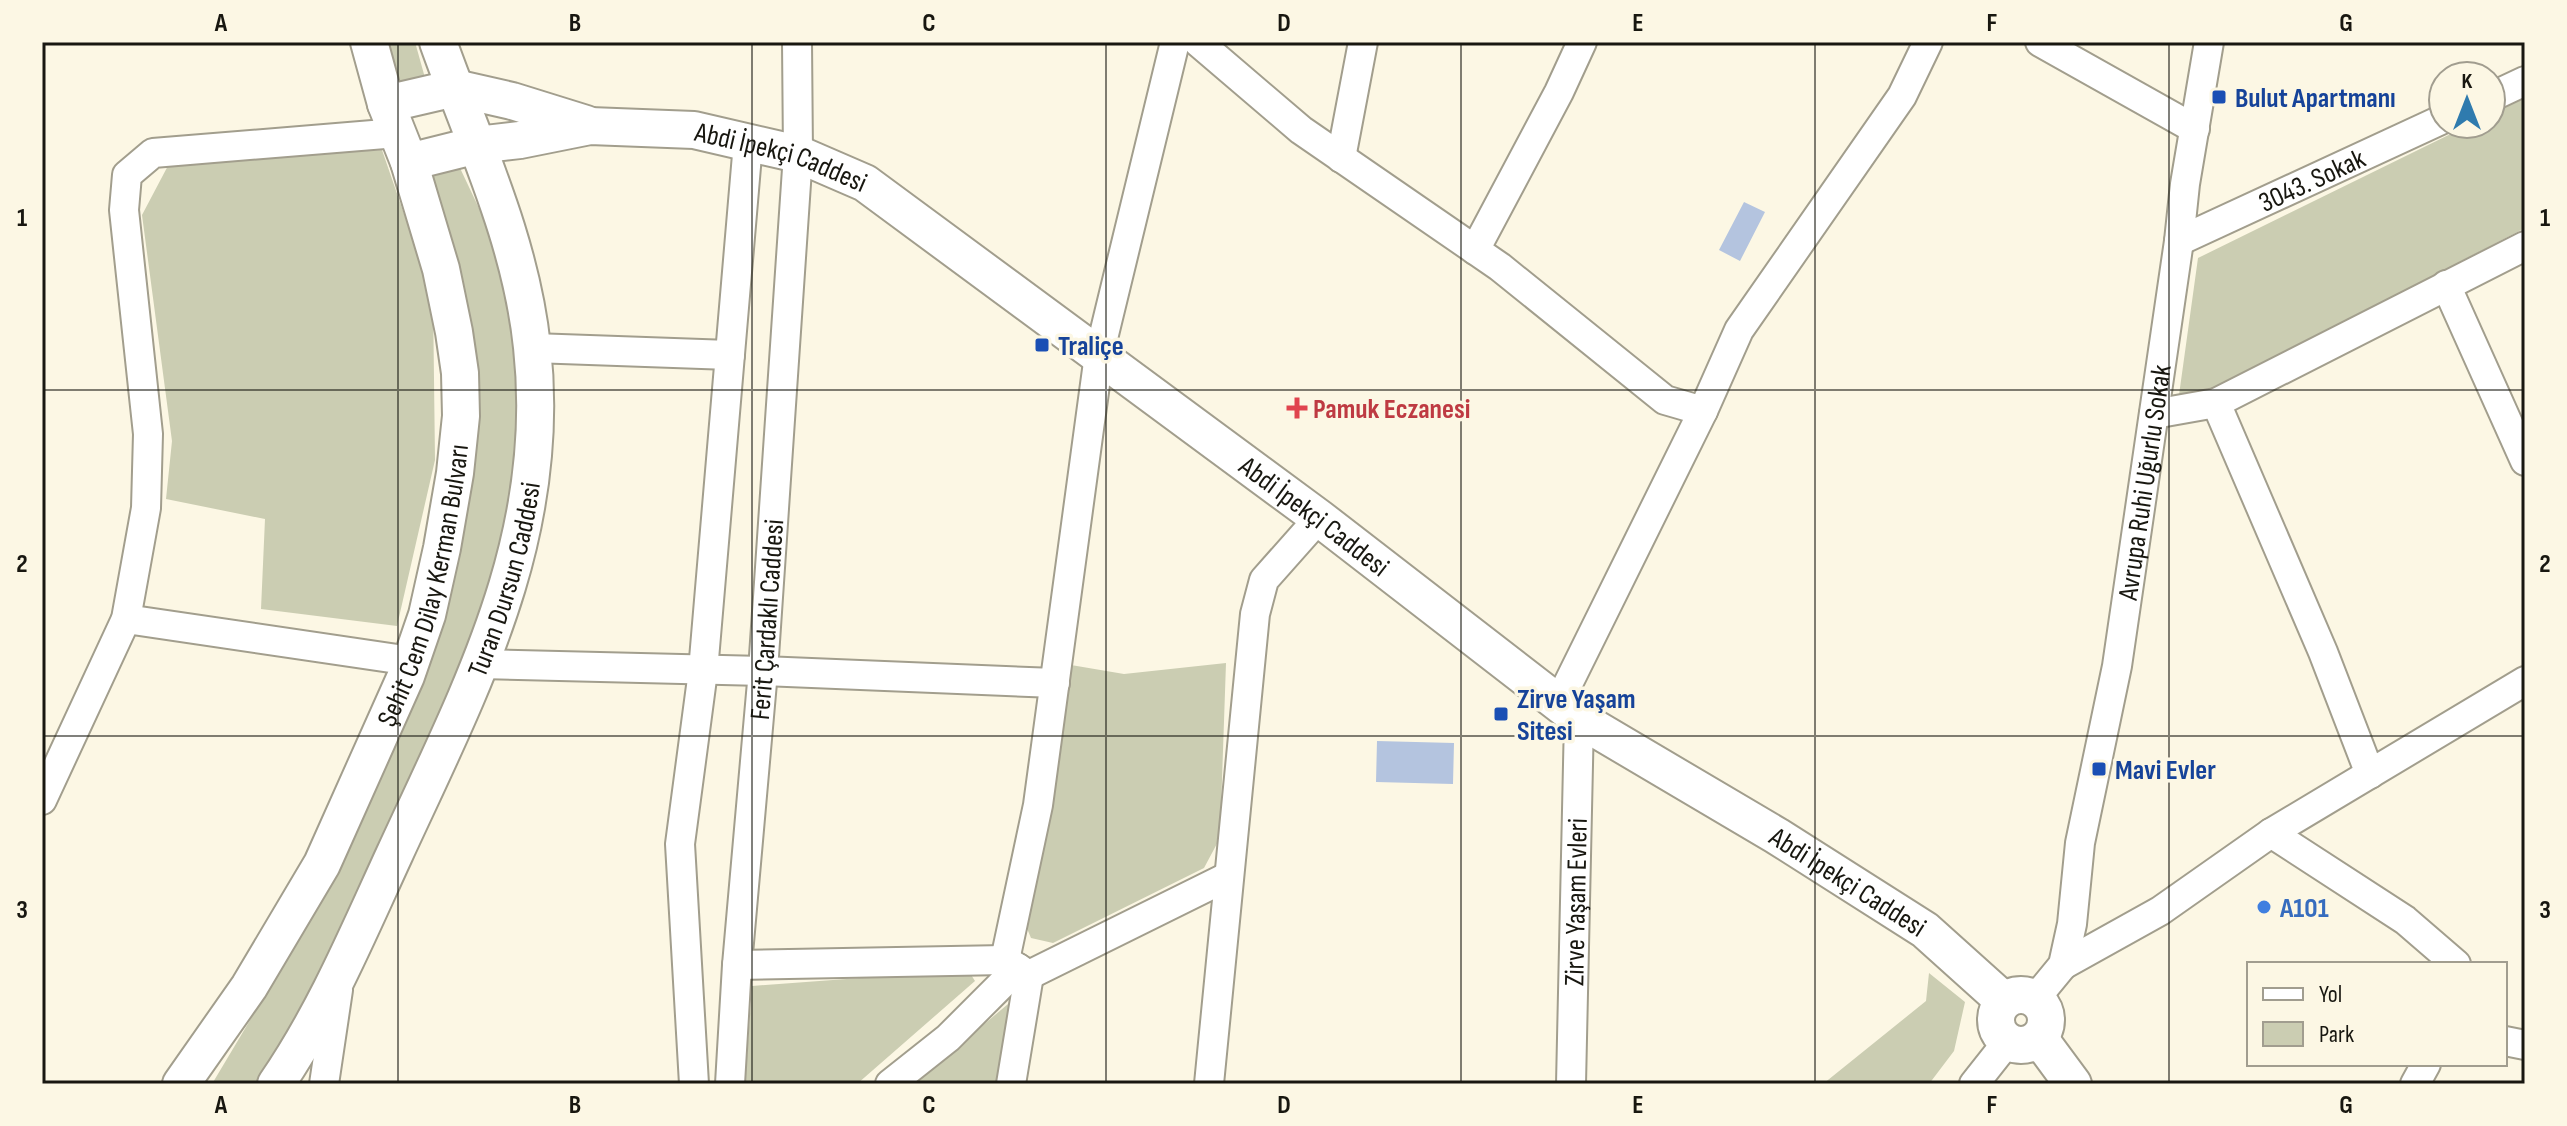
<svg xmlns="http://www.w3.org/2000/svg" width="2567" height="1126" font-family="'Sofia Sans Condensed',sans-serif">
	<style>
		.green { fill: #cbcdb2 }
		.water { fill: #b4c4df }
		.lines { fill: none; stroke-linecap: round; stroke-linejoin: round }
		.minor-casing { stroke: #a29e8d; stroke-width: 32 }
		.major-casing { stroke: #a29e8d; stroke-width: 40 }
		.minor { stroke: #fff; stroke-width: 28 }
		.major { stroke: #fff; stroke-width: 36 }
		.grid { fill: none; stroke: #181710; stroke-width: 2; stroke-opacity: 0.55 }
		.transit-dot { fill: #1a4fb4; stroke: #fcf7e4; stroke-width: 3 }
		.health-dot { fill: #e0444e; stroke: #fcf7e4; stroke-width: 3 }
		.shop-dot { fill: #3f7fe0; stroke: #fcf7e4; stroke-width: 3 }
		.labels { text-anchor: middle; stroke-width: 7; stroke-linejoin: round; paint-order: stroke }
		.transit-label { font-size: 28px; font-weight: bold; fill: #164399; stroke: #fcf7e4; text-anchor: start }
		.street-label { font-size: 28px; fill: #181710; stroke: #fcf7e4 }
		.health-label { font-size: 28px; font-weight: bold; fill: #be3a42; stroke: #fcf7e4; text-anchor: start }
		.shop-label { font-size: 28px; font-weight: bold; fill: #366cbe; stroke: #fcf7e4; text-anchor: start }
		.neatline { fill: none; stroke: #181710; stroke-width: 3 }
		.grid-label { font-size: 26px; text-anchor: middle; font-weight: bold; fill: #181710 }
	</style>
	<rect width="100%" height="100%" fill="#fcf7e4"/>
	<path class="green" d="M 373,42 L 415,42 L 427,85 L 388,93 Z
		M 2525,98 L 2525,228 L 2219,387 L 2179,395 L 2198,258 L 2471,124 L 2491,124 L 2491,114 Z
		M 382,150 L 433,298 L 435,460 L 397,626 L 261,609 L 265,519 L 166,499 L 172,441 L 142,215 L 171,160 Z
		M 460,168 L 502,257 L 518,362 L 517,457 L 498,576 L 367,883 L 297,1016 L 255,1084 L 212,1084 L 274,980 L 334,870 L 459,524 L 425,179 Z
		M 1226,663 L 1220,838 L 1204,868 L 1053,943 L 1031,938 L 1023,919 L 1051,813 L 1071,665 L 1124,674 Z
		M 968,970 L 975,981 L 857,1084 L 745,1084 L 752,986 Z
		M 1929,973 L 1965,1002 L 1954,1051 L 1929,1084 L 1823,1084 L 1926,1001 Z
		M 1014,999 L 998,1084 L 913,1084 Z"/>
	<path class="water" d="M 1744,202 L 1765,212 L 1740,261 L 1719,250 Z
		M 1377,741 L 1454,743 L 1453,784 L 1376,782 Z"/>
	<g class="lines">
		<defs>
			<g id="minor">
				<path d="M 1198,42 L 1301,130 L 1500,267 L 1665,400 L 1703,411"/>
				<path d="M 2040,42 L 2195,129"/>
				<path d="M 2491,97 L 2525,81"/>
				<path d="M 1341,158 L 1363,42"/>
				<path id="s1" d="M 2179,241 L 2443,119"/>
				<path d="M 1475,250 L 1559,92 L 1582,42"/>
				<path d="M 2446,285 L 2525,461"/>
				<path d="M 533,348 L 730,355"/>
				<path d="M 2216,403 L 2323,652 L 2370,774"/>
				<path d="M 2154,414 L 2216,403 L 2525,246"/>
				<path d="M 126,619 L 411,661"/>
				<path d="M 481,664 L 763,671 L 1055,683"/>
				<path d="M 1558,704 L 1703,411 L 1739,330 L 1902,96 L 1928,42"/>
				<path d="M 42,800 L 126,619 L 146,508 L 148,434 L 124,210 L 127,175 L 153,153 L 397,133"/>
				<path d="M 2271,833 L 2405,920 L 2456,964"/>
				<path d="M 1005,960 L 1038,805 L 1099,355 L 1175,42"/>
				<path d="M 737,965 L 1005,960 L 1029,975"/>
				<path d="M 2063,965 L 2160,911 L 2271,833 L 2525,681"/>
				<path d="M 1029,975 L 1229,876"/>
				<path id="s2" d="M 2035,999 L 2063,965 L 2072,924 L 2080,843 L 2117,666 L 2179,241 L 2185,184 L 2209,42"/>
				<path d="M 2505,1041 L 2525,1045"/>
				<path d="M 324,1084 L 338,990"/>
				<path d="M 694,1084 L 680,844 L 703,671 L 748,143"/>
				<path id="s3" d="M 730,1084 L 737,965 L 763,671 L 798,154 L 797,42"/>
				<path d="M 890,1084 L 948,1038 L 1018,968"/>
				<path d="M 1011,1084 L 1029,975"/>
				<path d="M 1209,1084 L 1255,614 L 1264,580 L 1319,518"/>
				<path id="s4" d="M 1571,1084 L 1579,719"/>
				<path d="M 1974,1084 L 2008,1041"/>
				<path d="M 2415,1084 L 2426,1064"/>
			</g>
			<g id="major">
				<path d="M 386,104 L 455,88 L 512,101 L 586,124"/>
				<path id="s5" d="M 409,162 L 477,145 L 520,140 L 590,126 L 694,130 L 798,154 L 865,183 L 1319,518 L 1579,719 L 1777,836 L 1925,930 L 2004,1001"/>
				<circle cx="2021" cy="1020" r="25"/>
				<path d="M 2039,1038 L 2073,1084"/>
				<path id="s6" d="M 181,1084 L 249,987 L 322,864 L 406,676 L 427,615 L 442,548 L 455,473 L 461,416 L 460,373 L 454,332 L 441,269 L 409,162 L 386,104 L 369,42"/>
				<path id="s7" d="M 276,1084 C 325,1013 359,931 395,853 C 471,688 553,536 532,347 C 521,240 474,143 438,42"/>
			</g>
		</defs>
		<use href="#minor" class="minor-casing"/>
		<use href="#major" class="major-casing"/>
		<use href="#minor" class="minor"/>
		<use href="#major" class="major"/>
	</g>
	<path class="grid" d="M 398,42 L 398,1084M 752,42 L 752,1084M 1106,42 L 1106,1084M 1461,42 L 1461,1084M 1815,42 L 1815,1084M 2169,42 L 2169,1084M 42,390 L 2525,390M 42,736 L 2525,736"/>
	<g class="transit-dot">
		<rect x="2211" y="89" width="16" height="16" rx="4"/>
		<rect x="1034" y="337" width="16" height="16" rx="4"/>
		<rect x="1493" y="706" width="16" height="16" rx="4"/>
		<rect x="2091" y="761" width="16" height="16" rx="4"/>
	</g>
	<path class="health-dot" d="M1293 396h8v8h8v8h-8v8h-8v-8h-8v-8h8z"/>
	<circle class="shop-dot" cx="2264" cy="907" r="8"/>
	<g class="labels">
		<g class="transit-label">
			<text x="2235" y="107">Bulut Apartmanı</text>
			<text x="1058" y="355">Traliçe</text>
			<text x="1517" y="708">Zirve Yaşam<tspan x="1517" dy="32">Sitesi</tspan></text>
			<text x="2115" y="779">Mavi Evler</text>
		</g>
		<g class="street-label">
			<text dy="10" stroke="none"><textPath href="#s5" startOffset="380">Abdi İpekçi Caddesi</textPath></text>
			<text dy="10" stroke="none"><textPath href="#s1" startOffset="146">3043. Sokak</textPath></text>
			<text dy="10" stroke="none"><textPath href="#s2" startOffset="534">Avrupa Ruhi Uğurlu Sokak</textPath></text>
			<text dy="10" stroke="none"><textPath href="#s5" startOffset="1028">Abdi İpekçi Caddesi</textPath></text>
			<text dy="10" stroke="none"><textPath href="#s7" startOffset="556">Turan Dursun Caddesi</textPath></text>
			<text dy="10" stroke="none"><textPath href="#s6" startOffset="560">Şehit Cem Dilay Kerman Bulvarı</textPath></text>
			<text dy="10" stroke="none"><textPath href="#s3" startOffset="466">Ferit Çardaklı Caddesi</textPath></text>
			<text dy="10" stroke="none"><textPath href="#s5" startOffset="1676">Abdi İpekçi Caddesi</textPath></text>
			<text dy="10" stroke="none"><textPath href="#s4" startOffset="182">Zirve Yaşam Evleri</textPath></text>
		</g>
		<g class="health-label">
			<text x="1313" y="418">Pamuk Eczanesi</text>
		</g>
		<g class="shop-label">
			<text x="2280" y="917">A101</text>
		</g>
	</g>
	<rect width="2567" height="1126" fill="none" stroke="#fcf7e4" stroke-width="88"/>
	<rect x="2247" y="962" width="260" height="104" fill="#fcf7e4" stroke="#a19d8f" stroke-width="2"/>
	<rect x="2263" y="988" width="40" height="12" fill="#ffffff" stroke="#a19d8f" stroke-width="2"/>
	<text x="2319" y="1002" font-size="24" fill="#181710">Yol</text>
	<rect x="2263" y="1022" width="40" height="24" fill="#cbcdb2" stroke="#a19d8f" stroke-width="2"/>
	<text x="2319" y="1042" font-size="24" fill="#181710">Park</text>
	<g transform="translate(2467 100)"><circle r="38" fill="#fcf7e4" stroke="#a19d8f" stroke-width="2"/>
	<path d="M0-6L14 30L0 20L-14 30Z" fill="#2f7bae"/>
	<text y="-12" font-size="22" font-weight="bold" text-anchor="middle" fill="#181710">K</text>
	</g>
	<rect x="44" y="44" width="2479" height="1038" class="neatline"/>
	<g class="grid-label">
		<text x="221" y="31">A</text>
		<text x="575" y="31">B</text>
		<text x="929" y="31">C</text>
		<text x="1284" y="31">D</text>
		<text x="1638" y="31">E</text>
		<text x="1992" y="31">F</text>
		<text x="2346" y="31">G</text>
		<text x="22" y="226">1</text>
		<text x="2545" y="226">1</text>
		<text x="22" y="572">2</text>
		<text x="2545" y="572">2</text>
		<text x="22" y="918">3</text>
		<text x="2545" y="918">3</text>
		<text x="221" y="1113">A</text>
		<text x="575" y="1113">B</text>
		<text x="929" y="1113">C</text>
		<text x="1284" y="1113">D</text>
		<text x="1638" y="1113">E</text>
		<text x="1992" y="1113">F</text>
		<text x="2346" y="1113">G</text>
	</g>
</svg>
